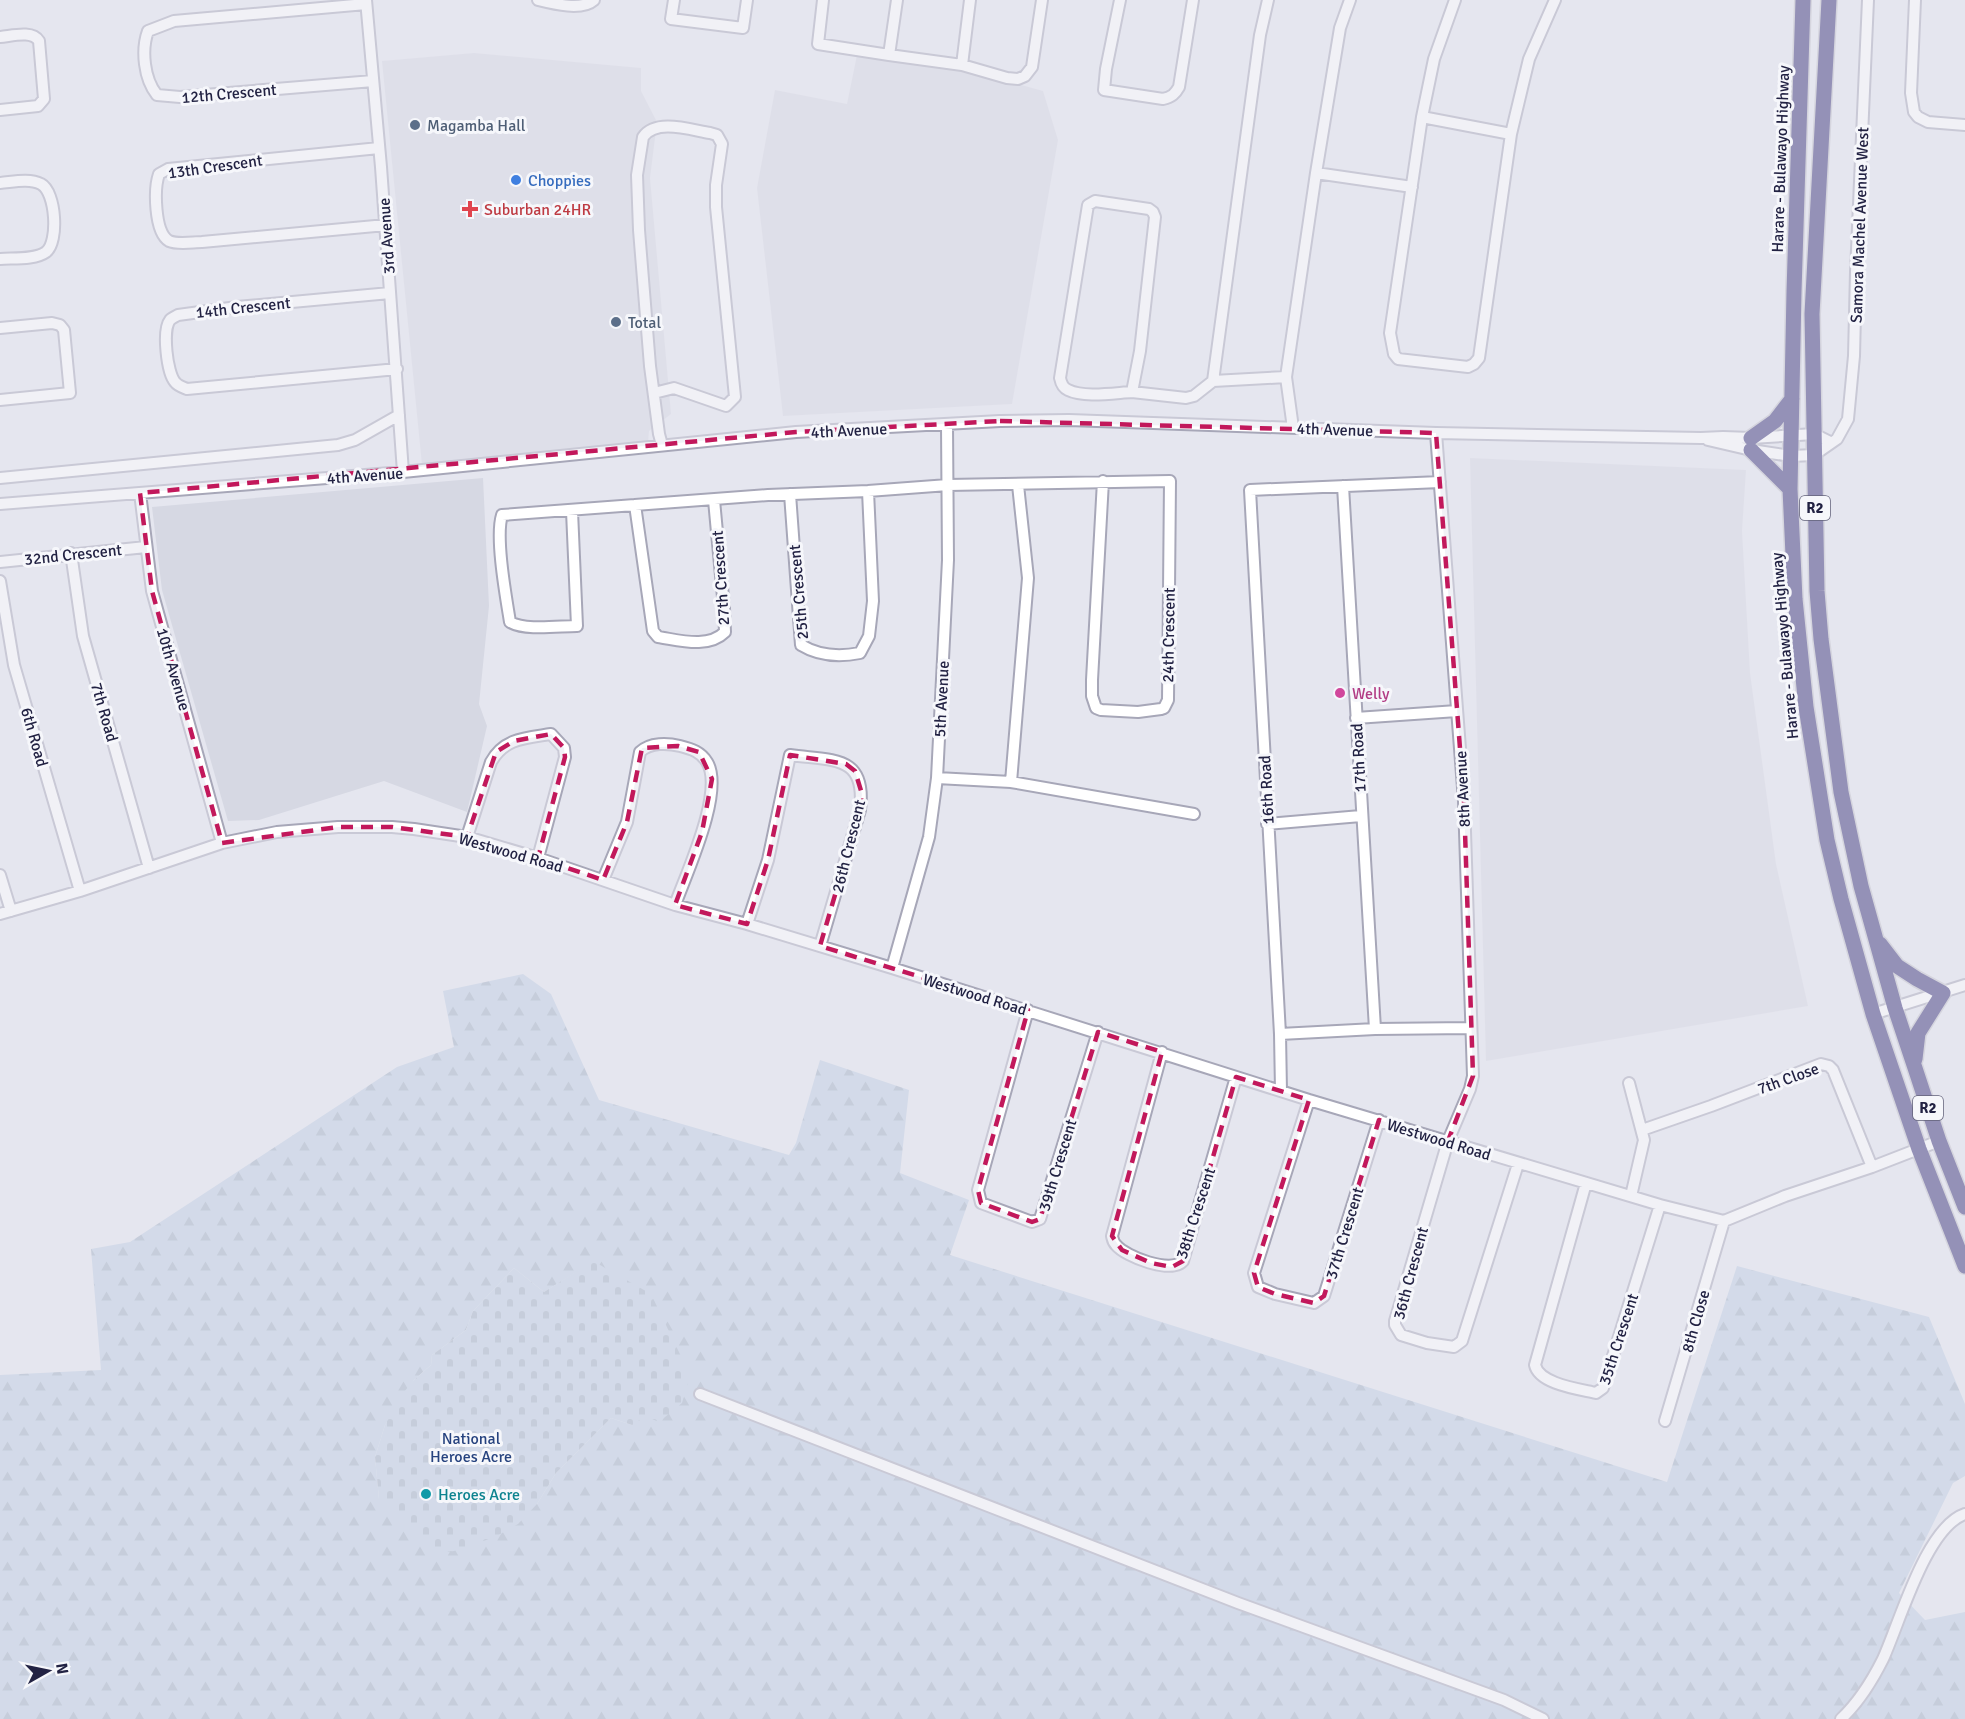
<svg xmlns="http://www.w3.org/2000/svg" width="1965" height="1719" font-family="Signika,sans-serif">
	<style>
		.built { fill: #d6d8e3 }
		.forest { fill: url(#forest-firs); fill-rule: evenodd }
		.cemetery { fill: url(#cemetery-stones) }
		.lines { fill: none; stroke-linecap: round; stroke-linejoin: round }
		.minor-casing { stroke: #a7a7b8; stroke-width: 14 }
		.highway-casing { stroke: #c1c1ca; stroke-width: 18 }
		.minor { stroke: #fff; stroke-width: 10 }
		.highway { stroke: #312a73; stroke-width: 15 }
		.marked { fill: none; stroke: #c2185b; stroke-width: 4.5; stroke-dasharray: 12 8; stroke-linejoin: round }
		.service-dot { fill: #5c6f8a; stroke: #f6f7fb; stroke-width: 2 }
		.shop-dot { fill: #3f7fe0; stroke: #f6f7fb; stroke-width: 2 }
		.health-dot { fill: #e0444e; stroke: #f6f7fb; stroke-width: 2 }
		.hotel-dot { fill: #d1479c; stroke: #f6f7fb; stroke-width: 2 }
		.culture-dot { fill: #0f9aa8; stroke: #f6f7fb; stroke-width: 2 }
		.labels { text-anchor: middle; stroke-width: 6; stroke-linejoin: round; paint-order: stroke }
		.shield { fill: #f6f7fb; stroke: #62627a; stroke-width: 1.5 }
		.shield-label { font-size: 15px; font-weight: bold; fill: #222243 }
		.street-label { font-size: 16px; fill: #222243; stroke: #f6f7fb }
		.service-label { font-size: 16px; fill: #4e5e75; stroke: #f6f7fb; text-anchor: start }
		.shop-label { font-size: 16px; fill: #366cbe; stroke: #f6f7fb; text-anchor: start }
		.health-label { font-size: 16px; fill: #be3a42; stroke: #f6f7fb; text-anchor: start }
		.hotel-label { font-size: 16px; fill: #b23c85; stroke: #f6f7fb; text-anchor: start }
		.park-label { font-size: 16px; fill: #27437f; stroke: #f6f7fb }
		.culture-label { font-size: 16px; fill: #0d838f; stroke: #f6f7fb; text-anchor: start }
	</style>
	<defs>
		<pattern id="forest-firs" width="22" height="20" patternUnits="userSpaceOnUse" patternTransform="scale(1.5)"><rect width="22" height="20" fill="#bccde2"/><path d="M5 1l3.5 6h-7zM16 11l3.5 6h-7z" fill="#a1b0c3"/></pattern>
		<pattern id="cemetery-stones" width="16" height="16" patternUnits="userSpaceOnUse" patternTransform="scale(1.5)"><rect width="16" height="16" fill="#bccde2"/><path d="M2 7V4a2 2 0 0 1 4 0v3zM10 15v-3a2 2 0 0 1 4 0v3z" fill="#a1b0c3"/></pattern>
	</defs>
	<rect width="100%" height="100%" fill="#e5e6ef"/>
	<path class="built" d="M 474,53 L 641,68 L 641,91 L 657,122 L 650,178 L 671,414 L 649,431 L 648,443 L 422,465 L 382,61 Z
		M 857,55 L 982,74 L 1043,91 L 1058,140 L 1012,404 L 783,416 L 757,188 L 775,90 L 847,104 Z
		M 1470,458 L 1746,470 L 1742,531 L 1750,673 L 1776,864 L 1808,1006 L 1486,1061 Z
		M 483,478 L 489,606 L 479,704 L 487,726 L 467,812 L 384,781 L 259,820 L 228,821 L 162,590 L 152,507 Z"/>
	<path class="forest" d="M 523,974 L 551,994 L 599,1100 L 789,1155 L 796,1143 L 820,1060 L 909,1090 L 900,1173 L 969,1200 L 950,1255 L 1667,1482 L 1737,1266 L 1929,1317 L 1965,1404 L 1965,1476 L 1953,1483 L 1899,1593 L 1925,1620 L 1965,1612 L 1965,1719 L 0,1719 L 0,1375 L 101,1370 L 91,1249 L 130,1242 L 397,1067 L 454,1047 L 443,991 ZM 593,1262 L 632,1425 L 611,1418 L 556,1473 L 537,1504 L 379,1499 L 375,1457 L 385,1425 L 414,1380 L 431,1365 L 432,1355 L 466,1330 L 473,1311 L 514,1268 L 544,1292 Z"/>
	<path class="cemetery" d="M 593,1261 L 651,1294 L 690,1375 L 682,1403 L 659,1422 L 645,1416 L 632,1425 L 611,1418 L 556,1473 L 537,1504 L 518,1524 L 495,1537 L 454,1551 L 439,1553 L 413,1535 L 379,1499 L 375,1457 L 385,1425 L 399,1398 L 414,1380 L 431,1365 L 432,1355 L 466,1330 L 473,1311 L 514,1268 L 544,1292 Z"/>
	<g class="lines">
		<defs>
			<path id="minor" d="M 366,0 L 381,167 L 403,472
				M 538,0 C 554,4 582,11 594,0
				M 674,0 L 671,19 L 743,28 L 747,0
				M 823,0 L 818,44 L 889,55 L 962,65 L 1007,78 L 1018,79 L 1025,76 L 1032,67 L 1042,0
				M 1120,0 L 1106,69 L 1104,90 L 1163,99 C 1172,97 1175,94 1179,87 L 1193,0
				M 1268,0 L 1260,35 L 1213,381 L 1286,377
				M 1455,0 L 1434,59 L 1422,117 L 1390,333 L 1394,354 L 1398,359 L 1468,367 L 1474,364 L 1479,358 L 1511,134 L 1529,59 L 1555,0
				M 1915,0 L 1911,93 L 1914,112 L 1918,117 L 1928,122 L 1965,125
				M 366,4 L 174,21 L 148,31 C 141,50 144,79 157,95 L 180,97 L 373,81
				M 0,37 C 12,36 32,30 39,41 L 44,99 L 38,106 L 0,110
				M 889,55 L 897,0
				M 962,65 L 970,0
				M 1422,117 L 1511,134
				M 379,148 L 168,169 L 159,174 C 154,188 154,232 169,241 C 178,245 193,242 202,242 L 386,225
				M 1316,173 L 1412,187
				M 0,183 C 13,182 29,178 41,184 C 56,192 59,242 46,252 C 35,260 13,258 0,259
				M 390,293 L 237,307 L 178,315 C 176,316 171,319 170,320 C 162,330 167,373 175,382 C 178,386 182,387 187,389 L 397,369
				M 0,328 L 52,323 L 60,325 L 64,330 L 70,393 L 0,400
				M 1132,392 C 1114,393 1084,398 1068,390 C 1063,388 1061,383 1060,378 L 1088,205 L 1095,201 L 1149,209 L 1153,212 L 1155,217 L 1140,351 L 1132,392 L 1186,398 L 1194,396 L 1213,381
				M 654,393 L 674,388 L 726,406 L 735,397 L 716,207 L 716,185 L 722,144 L 717,135 L 710,133 C 691,130 656,118 643,137 L 637,175 L 639,230 L 650,366 L 659,434 L 662,445
				M 1293,428 L 1286,377 L 1316,173 L 1340,28 L 1350,0
				M 1436,433 L 1464,801 L 1473,1076 L 1470,1089 L 1448,1141 L 1395,1321 L 1395,1325 L 1401,1335 L 1427,1343 L 1454,1347 L 1462,1341 L 1518,1164
				M 1708,440 L 1751,450 L 1791,456 L 1814,455 L 1837,439 L 1848,419 L 1854,356 L 1856,272 L 1868,0
				M 0,478 L 338,445 L 355,440 L 399,415
				M 1018,485 L 1028,578 L 1011,782 L 1194,814
				M 1343,486 L 1375,1029
				M 140,493 L 152,591 L 222,843
				M 790,494 L 801,645 C 819,656 840,657 860,653 L 869,636 L 873,601 L 868,491
				M 0,504 L 403,472 L 796,432 L 1000,421 L 1069,420 L 1436,433 L 1701,438 L 1723,437 L 1751,438 L 1814,434 L 1830,442
				M 635,505 L 653,631 L 658,637 C 679,640 708,649 725,632 L 724,608 L 714,500
				M 572,511 L 577,626 C 559,626 525,631 510,622 C 506,597 495,537 502,515 L 768,495 L 868,491 L 948,485 L 1170,481 L 1168,700 L 1164,708 L 1161,709 L 1138,712 L 1101,710 L 1096,708 L 1092,696 L 1092,680 L 1103,481
				M 71,553 L 83,636 L 149,868
				M 0,562 L 146,547
				M 0,581 L 14,665 L 80,891
				M 1356,718 L 1457,711
				M 937,778 L 1011,782
				M 1267,824 L 1361,816
				M 467,837 L 491,762 C 504,738 526,738 551,734 L 564,748 L 565,757 L 538,858
				M 0,875 L 11,911
				M 603,880 L 627,822 L 640,752 C 650,742 668,743 680,746 C 692,749 701,752 707,762 C 725,791 686,874 675,905
				M 0,914 L 80,891 L 222,843 L 277,832 L 338,827 L 392,827 L 414,829 L 467,837 L 538,858 L 675,905 L 747,924 L 892,968 L 1309,1100 L 1660,1205 L 1724,1221 L 1785,1196 L 1872,1167 L 1939,1141
				M 747,924 L 768,860 L 790,755 C 832,761 867,754 860,810 L 820,946
				M 892,968 L 929,837 L 937,778 L 948,560 L 947,425
				M 1028,1010 L 978,1190 L 981,1203 L 1032,1222 L 1040,1219 L 1098,1032
				M 1873,1014 L 1965,985
				M 1280,1034 L 1375,1029 L 1471,1028
				M 1162,1052 L 1112,1236 C 1113,1240 1113,1242 1116,1245 C 1126,1257 1171,1274 1183,1261 L 1236,1077
				M 1629,1083 L 1644,1140 L 1631,1196
				M 1281,1091 L 1280,1034 L 1250,490 L 1440,482
				M 1309,1100 L 1254,1273 L 1258,1287 L 1275,1294 L 1314,1303 L 1324,1296 L 1379,1120
				M 1642,1130 L 1711,1106 L 1821,1064 L 1829,1066 L 1833,1070 L 1872,1167
				M 1586,1183 L 1535,1365 C 1539,1384 1579,1389 1596,1393 L 1603,1388 L 1660,1205
				M 700,1394 L 1238,1603 L 1504,1700 L 1543,1719
				M 1665,1421 L 1724,1221
				M 1841,1719 C 1859,1702 1872,1681 1883,1659 C 1900,1622 1926,1527 1965,1514"/>
			<path id="highway" d="M 1803,0 L 1794,292 L 1790,489 L 1795,599 L 1806,707 L 1827,840 L 1841,899 L 1873,1014 L 1919,1149 L 1965,1266
				M 1829,0 L 1812,314 L 1817,591 L 1821,639 L 1841,792 L 1861,886 L 1895,1008 L 1915,1068 L 1939,1141 L 1965,1207
				M 1751,438 L 1775,421 L 1792,399
				M 1751,450 L 1790,489
				M 1880,944 L 1897,966 L 1917,979 L 1943,993 L 1918,1033 L 1915,1059"/>
		</defs>
		<use href="#minor" class="minor-casing"/>
		<use href="#highway" class="highway-casing"/>
		<use href="#minor" class="minor"/>
		<use href="#highway" class="highway"/>
	</g>
	<path d="M0 0H1965V1719H0ZM 1000,421 L 1436,433 L 1464,801 L 1473,1076 L 1448,1141 L 1379,1120 L 1324,1296 L 1314,1303 L 1275,1294 L 1258,1287 L 1254,1273 L 1309,1100 L 1236,1077 L 1183,1261 L 1172,1267 L 1151,1263 L 1122,1250 L 1112,1236 L 1162,1052 L 1098,1032 L 1040,1219 L 1032,1222 L 981,1203 L 978,1190 L 1028,1010 L 820,946 L 860,810 L 862,794 L 855,771 L 846,764 L 790,755 L 768,860 L 747,924 L 675,905 L 702,832 L 712,779 L 699,752 L 678,746 L 642,748 L 627,822 L 603,880 L 538,858 L 565,757 L 564,748 L 551,734 L 514,741 L 496,752 L 467,837 L 392,827 L 338,827 L 222,843 L 152,591 L 140,493 L 796,432 Z" fill="#e5e6ef" fill-opacity=".55" fill-rule="evenodd"/>
	<path class="marked" d="M 1000,421 L 1436,433 L 1464,801 L 1473,1076 L 1448,1141 L 1379,1120 L 1324,1296 L 1314,1303 L 1275,1294 L 1258,1287 L 1254,1273 L 1309,1100 L 1236,1077 L 1183,1261 L 1172,1267 L 1151,1263 L 1122,1250 L 1112,1236 L 1162,1052 L 1098,1032 L 1040,1219 L 1032,1222 L 981,1203 L 978,1190 L 1028,1010 L 820,946 L 860,810 L 862,794 L 855,771 L 846,764 L 790,755 L 768,860 L 747,924 L 675,905 L 702,832 L 712,779 L 699,752 L 678,746 L 642,748 L 627,822 L 603,880 L 538,858 L 565,757 L 564,748 L 551,734 L 514,741 L 496,752 L 467,837 L 392,827 L 338,827 L 222,843 L 152,591 L 140,493 L 796,432 Z"/>
	<g class="service-dot">
		<circle cx="415" cy="125" r="6"/>
		<circle cx="616" cy="322" r="6"/>
	</g>
	<circle class="shop-dot" cx="516" cy="180" r="6"/>
	<path class="health-dot" d="M467 200h6v6h6v6h-6v6h-6v-6h-6v-6h6z"/>
	<circle class="hotel-dot" cx="1340" cy="693" r="6"/>
	<circle class="culture-dot" cx="426" cy="1494" r="6"/>
	<g class="labels">
		<g class="shield">
			<rect x="1800" y="496" width="30" height="24" rx="4.5"/>
			<rect x="1913" y="1096" width="30" height="24" rx="4.5"/>
		</g>
		<g class="shield-label">
			<text x="1815" y="513">R2</text>
			<text x="1928" y="1113">R2</text>
		</g>
		<g class="street-label">
			<text transform="translate(229 93) rotate(-5)" y="6">12th Crescent</text>
			<text transform="translate(1780 159) rotate(-88)" y="6">Harare - Bulawayo Highway</text>
			<text transform="translate(215 166) rotate(-8)" y="6">13th Crescent</text>
			<text transform="translate(1859 225) rotate(-88)" y="6">Samora Machel Avenue West</text>
			<text transform="translate(386 236) rotate(-94)" y="6">3rd Avenue</text>
			<text transform="translate(243 307) rotate(-6)" y="6">14th Crescent</text>
			<text transform="translate(1335 429) rotate(2)" y="6">4th Avenue</text>
			<text transform="translate(849 430) rotate(-3)" y="6">4th Avenue</text>
			<text transform="translate(365 475) rotate(-4)" y="6">4th Avenue</text>
			<text transform="translate(73 554) rotate(-6)" y="6">32nd Crescent</text>
			<text transform="translate(720 578) rotate(-94)" y="6">27th Crescent</text>
			<text transform="translate(798 592) rotate(-95)" y="6">25th Crescent</text>
			<text transform="translate(1168 635) rotate(-89)" y="6">24th Crescent</text>
			<text transform="translate(1784 646) rotate(-95)" y="6">Harare - Bulawayo Highway</text>
			<text transform="translate(174 669) rotate(74)" y="6">10th Avenue</text>
			<text transform="translate(941 699) rotate(-87)" y="6">5th Avenue</text>
			<text transform="translate(105 712) rotate(74)" y="6">7th Road</text>
			<text transform="translate(35 737) rotate(74)" y="6">6th Road</text>
			<text transform="translate(1358 758) rotate(-93)" y="6">17th Road</text>
			<text transform="translate(1462 789) rotate(-93)" y="6">8th Avenue</text>
			<text transform="translate(1266 790) rotate(-93)" y="6">16th Road</text>
			<text transform="translate(848 846) rotate(-76)" y="6">26th Crescent</text>
			<text transform="translate(511 852) rotate(16)" y="6">Westwood Road</text>
			<text transform="translate(975 994) rotate(17)" y="6">Westwood Road</text>
			<text transform="translate(1788 1078) rotate(-20)" y="6">7th Close</text>
			<text transform="translate(1439 1139) rotate(17)" y="6">Westwood Road</text>
			<text transform="translate(1057 1165) rotate(-73)" y="6">39th Crescent</text>
			<text transform="translate(1195 1213) rotate(-72)" y="6">38th Crescent</text>
			<text transform="translate(1344 1233) rotate(-73)" y="6">37th Crescent</text>
			<text transform="translate(1410 1273) rotate(-75)" y="6">36th Crescent</text>
			<text transform="translate(1695 1321) rotate(-74)" y="6">8th Close</text>
			<text transform="translate(1618 1339) rotate(-72)" y="6">35th Crescent</text>
		</g>
		<g class="service-label">
			<text x="427" y="131">Magamba Hall</text>
			<text x="628" y="328">Total</text>
		</g>
		<g class="shop-label">
			<text x="528" y="186">Choppies</text>
		</g>
		<g class="health-label">
			<text x="484" y="215">Suburban 24HR</text>
		</g>
		<g class="hotel-label">
			<text x="1352" y="699">Welly</text>
		</g>
		<g class="park-label">
			<text x="471" y="1444">National<tspan x="471" dy="18">Heroes Acre</tspan></text>
		</g>
		<g class="culture-label">
			<text x="438" y="1500">Heroes Acre</text>
		</g>
	</g>
	<g transform="translate(48 1671) rotate(81)" stroke="#f6f7fb" stroke-width="4.5" paint-order="stroke">
	<path d="M0-4.5L10 22L0 15L-10 22Z" fill="#222243"/>
	<text y="-9" font-size="16" font-weight="bold" text-anchor="middle" fill="#222243">N</text>
	</g>
</svg>
